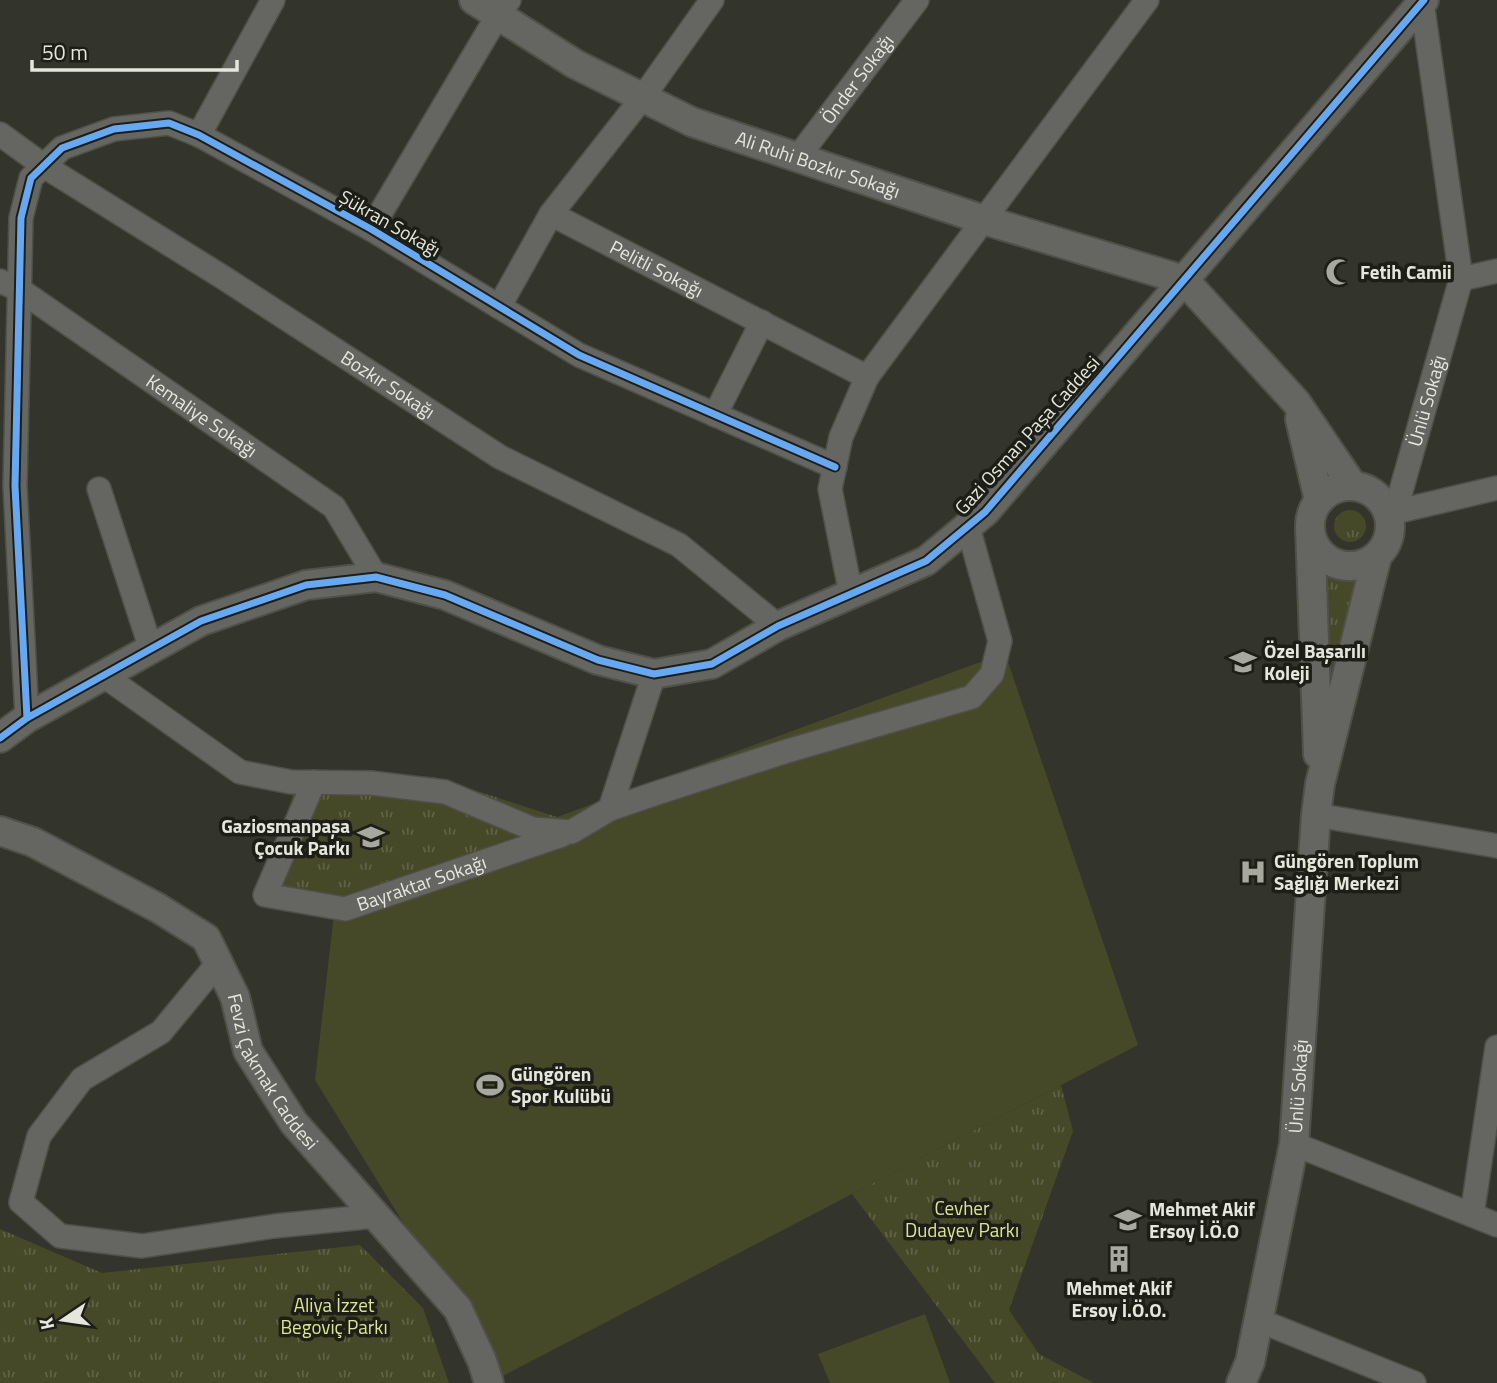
<svg xmlns="http://www.w3.org/2000/svg" width="1497" height="1383" font-family="'Titillium Web',sans-serif">
	<style>
		.grass { fill: url(#grass-tufts) }
		.garden { fill: #454928 }
		.lines { fill: none; stroke-linecap: round; stroke-linejoin: round }
		.minor-casing { stroke: #4f5048; stroke-width: 26 }
		.tertiary-casing { stroke: #4f5048; stroke-width: 32 }
		.minor { stroke: #656562; stroke-width: 23 }
		.tertiary { stroke: #656562; stroke-width: 28 }
		.cycleway-casing { stroke: #1d1e17; stroke-width: 11 }
		.cycleway { stroke: #66a8f1; stroke-width: 7 }
		.labels { text-anchor: middle; stroke-width: 7; stroke-linejoin: round; paint-order: stroke }
		.street-label { font-size: 19px; fill: #e5e7dc; stroke: #1d1e17 }
		.poi-label { font-size: 19px; font-weight: bold; fill: #e5e7dc; stroke: #1d1e17; text-anchor: start }
		.park-label { font-size: 19px; fill: #dbe68d; stroke: #1d1e17 }
	</style>
	<defs>
		<pattern id="grass-tufts" width="24" height="20" patternUnits="userSpaceOnUse" patternTransform="scale(1.75)"><rect width="24" height="20" fill="#454928"/><path d="M3 7l-1-3M5 7V3M7 7l1-3M15 17l-1-3M17 17v-4M19 17l1-3" fill="none" stroke="#606347"/></pattern>
	</defs>
	<rect width="100%" height="100%" fill="#33342b"/>
	<path class="grass" d="M1334 526a16 16 0 1 1 32 0a16 16 0 1 1-32 0Z
		M 1320,566 C 1333,574 1344,575 1359,572 L 1324,741 Z
		M 300,772 L 434,777 L 557,817 L 334,913 L 262,894 Z
		M 1061,1085 L 1073,1131 L 1009,1310 L 1039,1354 L 1094,1383 L 995,1383 L 852,1194 Z
		M 0,1229 L 102,1273 L 360,1245 L 423,1308 L 449,1383 L 0,1383 Z"/>
	<path class="garden" d="M 1005,653 L 1138,1045 L 499,1378 L 315,1080 L 334,913 L 557,817 Z
		M 925,1314 L 950,1383 L 830,1383 L 818,1354 Z"/>
	<g class="lines">
		<defs>
			<g id="minor">
				<path id="s1" d="M 0,134 L 44,166 L 224,278 L 500,457 L 679,545 L 778,626"/>
				<path d="M 199,135 L 273,0"/>
				<path id="s2" d="M 798,157 L 917,0"/>
				<path id="s3" d="M 551,214 L 867,377"/>
				<path d="M 371,229 L 498,15 L 509,0"/>
				<path d="M 1461,279 L 1497,271"/>
				<path id="s4" d="M 0,281 L 20,290 L 334,507 L 376,577"/>
				<path d="M 499,307 L 551,214 L 643,97 L 712,0"/>
				<path d="M 715,415 L 762,322"/>
				<path d="M 99,489 L 151,649"/>
				<path d="M 1395,512 L 1497,488"/>
				<path id="s5" d="M 1390,521 L 1395,512 L 1461,279 L 1422,2"/>
				<path d="M 851,594 L 830,489 L 841,437 L 867,377 L 1147,0"/>
				<path d="M 103,675 L 240,772 L 291,782 L 371,783 L 445,792 L 533,829 L 571,832 L 610,809 L 660,792 L 784,752 L 972,697 L 992,674 L 1000,641 L 968,527"/>
				<path d="M 27,718 L 15,486 L 21,218 L 31,178 L 62,148 L 114,129 L 169,123 L 199,135 L 371,229 L 579,355 L 835,467"/>
				<path id="s6" d="M 314,782 L 265,895 L 345,909 L 562,835"/>
				<path d="M 610,809 L 654,674"/>
				<path d="M 1316,815 L 1497,846"/>
				<path d="M 218,963 L 161,1032 L 82,1079 L 39,1136 L 21,1202 L 60,1236 L 142,1246 L 275,1226 L 376,1216"/>
				<path d="M 1294,1144 L 1497,1225"/>
				<path d="M 1472,1215 L 1497,1047"/>
				<path d="M 1258,1320 L 1414,1383"/>
			</g>
			<g id="tertiary">
				<path id="s7" d="M 474,0 L 575,64 L 692,122 L 984,220 L 1184,280 L 1296,402 L 1353,486"/>
				<path d="M 1300,419 L 1319,500"/>
				<circle cx="1350" cy="526" r="40"/>
				<path d="M 1310,526 L 1318,754"/>
				<path d="M 0,738 L 27,718 L 201,621 L 306,585 L 376,577 L 445,595 L 598,660 L 654,674 L 712,664 L 778,626 L 926,561 L 985,512 L 1424,0"/>
				<path id="s8" d="M 0,831 L 33,842 L 158,908 L 206,938 L 235,997 L 248,1051 L 294,1123 L 458,1309 L 482,1361 L 489,1383"/>
				<path id="s9" d="M 1241,1383 L 1250,1362 L 1294,1144 L 1316,815 L 1320,784 L 1377,556"/>
			</g>
		</defs>
		<use href="#minor" class="minor-casing"/>
		<use href="#tertiary" class="tertiary-casing"/>
		<use href="#minor" class="minor"/>
		<use href="#tertiary" class="tertiary"/>
		<defs>
			<path id="cycleway" d="M 27,718 L 15,486 L 21,218 L 31,178 L 62,148 L 114,129 L 169,123 L 199,135 L 371,229 L 579,355 L 835,467
				M 0,738 L 27,718 L 201,621 L 306,585 L 376,577 L 445,595 L 598,660 L 654,674 L 712,664 L 778,626 L 926,561 L 985,512 L 1424,0"/>
		</defs>
		<use href="#cycleway" class="cycleway-casing"/>
		<use href="#cycleway" class="cycleway"/>
	</g>
	<defs>
		<symbol id="mosque-bare" viewBox="-9 -9 18 18"><path d="M3.5-4.9A6 6 0 1 0 3.5 4.9A5 5 0 1 1 3.5-4.9Z" fill="#a7a89e" stroke="#1d1e17" stroke-width="2.5" paint-order="stroke"/></symbol>
		<symbol id="school-bare" viewBox="-9 -9 18 18"><path d="M0-5L7-2L0 1L-7-2ZM-4 1L0 2.5L4 1V4Q0 6-4 4Z" fill="#a7a89e" stroke="#1d1e17" stroke-width="2.5" paint-order="stroke"/></symbol>
		<symbol id="hospital-bare" viewBox="-9 -9 18 18"><path d="M-5-5h3v3.5h4V-5h3V5h-3V1.5h-4V5h-3Z" fill="#a7a89e" stroke="#1d1e17" stroke-width="2.5" paint-order="stroke"/></symbol>
		<symbol id="stadium-bare" viewBox="-9 -9 18 18"><path d="M0-5a6.5 5 0 1 0 0 10a6.5 5 0 1 0 0-10ZM-3.5-1.8h7v3.6h-7Z" fill="#a7a89e" stroke="#1d1e17" stroke-width="2.5" paint-order="stroke"/></symbol>
		<symbol id="building-bare" viewBox="-9 -9 18 18"><path d="M-4-6H4V6H1V3H-1V6H-4ZM-2.5-4.3h1.7v1.8h-1.7ZM.8-4.3h1.7v1.8H.8ZM-2.5-1h1.7V.8h-1.7ZM.8-1h1.7V.8H.8Z" fill="#a7a89e" stroke="#1d1e17" stroke-width="2.5" paint-order="stroke"/></symbol>
	</defs>
	<g fill-rule="evenodd">
		<use href="#mosque-bare" x="1320" y="253" width="38" height="38"/>
		<use href="#school-bare" x="1224" y="643" width="38" height="38"/>
		<use href="#school-bare" x="352" y="818" width="38" height="38"/>
		<use href="#hospital-bare" x="1234" y="853" width="38" height="38"/>
		<use href="#stadium-bare" x="471" y="1066" width="38" height="38"/>
		<use href="#school-bare" x="1109" y="1201" width="38" height="38"/>
		<use href="#building-bare" x="1100" y="1240" width="38" height="38"/>
	</g>
	<g class="labels">
		<g class="street-label">
			<text dy="7" stroke="none"><textPath href="#s2" startOffset="98">Önder Sokağı</textPath></text>
			<text dy="7" stroke="none"><textPath href="#s7" startOffset="383">Ali Ruhi Bozkır Sokağı</textPath></text>
			<text transform="translate(390 223) rotate(30)" y="7">Şükran Sokağı</text>
			<text dy="7" stroke="none"><textPath href="#s3" startOffset="119">Pelitli Sokağı</textPath></text>
			<text dy="7" stroke="none"><textPath href="#s1" startOffset="462">Bozkır Sokağı</textPath></text>
			<text dy="7" stroke="none"><textPath href="#s5" startOffset="126">Ünlü Sokağı</textPath></text>
			<text dy="7" stroke="none"><textPath href="#s4" startOffset="243">Kemaliye Sokağı</textPath></text>
			<text transform="translate(1027 435) rotate(-48)" y="7">Gazi Osman Paşa Caddesi</text>
			<text dy="7" stroke="none"><textPath href="#s6" startOffset="285">Bayraktar Sokağı</textPath></text>
			<text dy="7" stroke="none"><textPath href="#s8" startOffset="383">Fevzi Çakmak Caddesi</textPath></text>
			<text dy="7" stroke="none"><textPath href="#s9" startOffset="303">Ünlü Sokağı</textPath></text>
		</g>
		<g class="poi-label">
			<text x="1360" y="279">Fetih Camii</text>
			<text x="1264" y="658">Özel Başarılı<tspan x="1264" dy="22">Koleji</tspan></text>
			<text x="350" y="833" text-anchor="end">Gaziosmanpaşa<tspan x="350" dy="22">Çocuk Parkı</tspan></text>
			<text x="1274" y="868">Güngören Toplum<tspan x="1274" dy="22">Sağlığı Merkezi</tspan></text>
			<text x="511" y="1081">Güngören<tspan x="511" dy="22">Spor Kulübü</tspan></text>
			<text x="1149" y="1216">Mehmet Akif<tspan x="1149" dy="22">Ersoy İ.Ö.O</tspan></text>
			<text x="1119" y="1295" text-anchor="middle">Mehmet Akif<tspan x="1119" dy="22">Ersoy İ.Ö.O.</tspan></text>
		</g>
		<g class="park-label">
			<text x="962" y="1215">Cevher<tspan x="962" dy="22">Dudayev Parkı</tspan></text>
			<text x="334" y="1312">Aliya İzzet<tspan x="334" dy="22">Begoviç Parkı</tspan></text>
		</g>
	</g>
	<g transform="translate(63 1320) rotate(257)" stroke="#1d1e17" stroke-width="5" paint-order="stroke">
	<path d="M0-5L12 26L0 18L-12 26Z" fill="#e5e7dc"/>
	<text y="-10" font-size="19" font-weight="bold" text-anchor="middle" fill="#e5e7dc">K</text>
	</g>
	<path d="M32 60v10h205v-10" fill="none" stroke="#e5e7dc" stroke-width="3.5"/>
	<text x="42" y="60" font-size="21" fill="#e5e7dc" stroke="#1d1e17" stroke-width="5" paint-order="stroke">50 m</text>
</svg>
